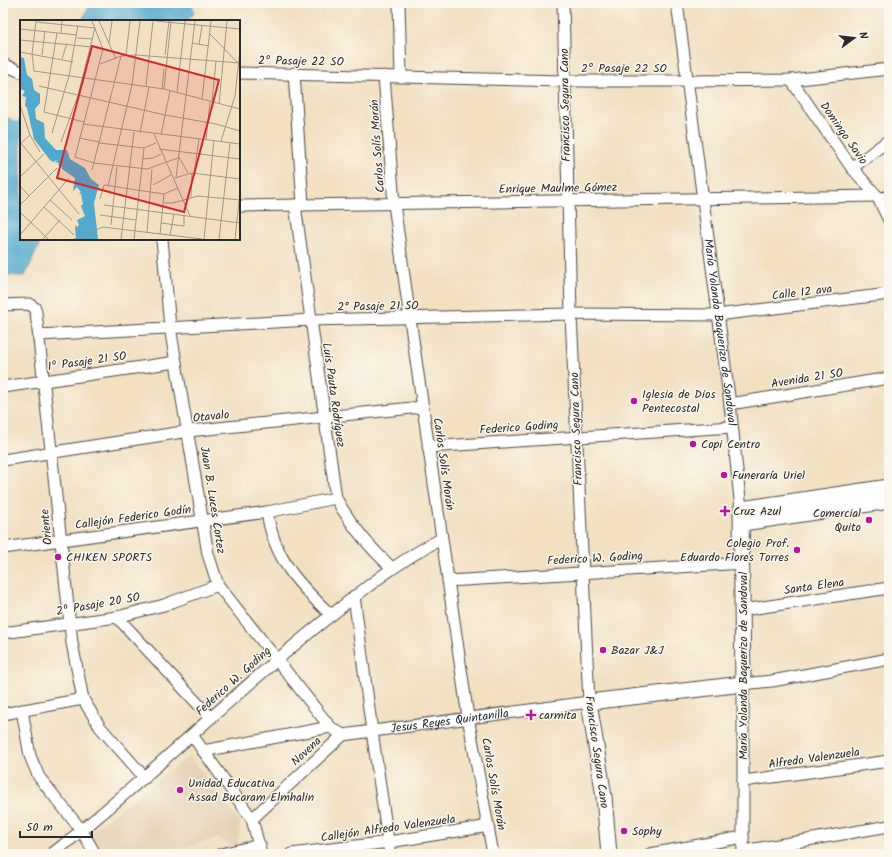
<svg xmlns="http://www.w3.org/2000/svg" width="892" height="857" font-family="Kalam,sans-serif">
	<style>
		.built { fill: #e4d0b4 }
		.water { fill: #51a9ce; stroke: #3e6a7c }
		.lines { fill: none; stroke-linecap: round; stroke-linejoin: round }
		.lane-casing { stroke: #494642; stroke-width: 8 }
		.street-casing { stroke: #494642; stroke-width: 13 }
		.secondary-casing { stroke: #494642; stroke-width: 17 }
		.lane { stroke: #fff; stroke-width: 5.5 }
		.street { stroke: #fff; stroke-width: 11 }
		.secondary { stroke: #fff; stroke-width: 15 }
		.poi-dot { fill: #b5179e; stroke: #fbf7ec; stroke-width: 1.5 }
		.labels { text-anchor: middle; stroke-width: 3; stroke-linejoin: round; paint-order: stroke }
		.street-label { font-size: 12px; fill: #2b2b2b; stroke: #fbf7ec }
		.poi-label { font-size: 12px; fill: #2b2b2b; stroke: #fbf7ec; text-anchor: start }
		.inset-road { fill: none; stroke: #a29885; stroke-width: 1 }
		.view { fill: #d62828; fill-opacity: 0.15; stroke: #d62828; stroke-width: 2 }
		.inset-edge { fill: none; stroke: #2b2b2b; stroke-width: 2 }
	</style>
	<rect width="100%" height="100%" fill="#fbf7ec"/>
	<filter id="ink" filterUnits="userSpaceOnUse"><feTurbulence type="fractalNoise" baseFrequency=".025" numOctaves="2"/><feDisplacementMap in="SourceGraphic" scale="8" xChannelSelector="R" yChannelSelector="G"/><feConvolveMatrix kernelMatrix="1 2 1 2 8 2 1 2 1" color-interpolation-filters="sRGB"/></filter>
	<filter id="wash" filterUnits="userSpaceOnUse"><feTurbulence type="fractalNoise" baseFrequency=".012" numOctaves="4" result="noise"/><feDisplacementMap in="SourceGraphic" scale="16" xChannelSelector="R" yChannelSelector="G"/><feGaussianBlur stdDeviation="0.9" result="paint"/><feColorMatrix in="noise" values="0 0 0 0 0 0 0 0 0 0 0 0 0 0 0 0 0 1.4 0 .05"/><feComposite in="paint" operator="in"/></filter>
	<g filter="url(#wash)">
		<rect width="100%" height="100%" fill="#f2e0c1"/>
		<path class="built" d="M 189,756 L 240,823 L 238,846 L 231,847 L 218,838 L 158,854 L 102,854 L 87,835 Z"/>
		<path class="water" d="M 87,3 L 192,3 L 194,14 L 185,21 L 82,21 L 90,5 Z
			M 7,117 L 16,123 L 21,118 L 21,239 L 42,239 L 25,276 L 3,275 L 3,123 Z"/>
	</g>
	<g filter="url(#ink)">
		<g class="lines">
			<defs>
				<path id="lane" d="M 877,196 L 889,194"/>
				<g id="street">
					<path d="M 399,3 L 401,76"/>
					<path id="s1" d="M 677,3 L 730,404 L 741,509"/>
					<path d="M 3,64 L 21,72"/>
					<path d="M 239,73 L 564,81 L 687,81 L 791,80 L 889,69"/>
					<path d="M 294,73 L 303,205"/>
					<path d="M 384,76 L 394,204 L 410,319 L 468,717 L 493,854"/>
					<path d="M 791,80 L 852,168 L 877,196 L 889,220"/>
					<path d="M 852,168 L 889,140"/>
					<path d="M 295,205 L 336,498 C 351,526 369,547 392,568"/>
					<path d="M 239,206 L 877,196"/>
					<path d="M 162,239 L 170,327 L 208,554 L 218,585 L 330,727"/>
					<path d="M 3,305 L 29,304 L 35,308 L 36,312 L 72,643 L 83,699 L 100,727 L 145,778"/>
					<path d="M 39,335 L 311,320 L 571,314 L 717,315 L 889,294"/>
					<path d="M 3,387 L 176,362"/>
					<path d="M 730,404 L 889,378"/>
					<path d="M 428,447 L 732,427"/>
					<path d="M 3,460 L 189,431 L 422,407"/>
					<path d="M 267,512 C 274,559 298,584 331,615"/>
					<path d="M 3,548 L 267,512 L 336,498"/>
					<path d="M 448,581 L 743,563"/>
					<path d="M 354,596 L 372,731 L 390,854"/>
					<path d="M 743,610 L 889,588"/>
					<path d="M 117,617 L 211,718"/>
					<path d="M 3,633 L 117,617 L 164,605 L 218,585"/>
					<path d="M 22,710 L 30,756 L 39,777 L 82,831 L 95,854"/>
					<path d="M 3,714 L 83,699"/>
					<path d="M 192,735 L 252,819 L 261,854"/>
					<path id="s2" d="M 203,751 L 330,727 L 343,735 L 589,702 L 571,314 L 563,3"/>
					<path d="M 743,781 L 889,761"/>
					<path d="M 252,819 L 343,735"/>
					<path d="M 743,851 L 889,826"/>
					<path d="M 52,854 C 147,780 231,695 325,620 C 362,591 398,561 441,539"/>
					<path d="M 221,854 L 260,845"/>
					<path d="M 291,854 L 389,842 L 489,826"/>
					<path d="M 650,854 L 743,837"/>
					<path d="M 743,854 L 743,684 L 772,681 L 889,659"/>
				</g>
				<path id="secondary" d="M 743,523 L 889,501
					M 609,854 L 604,797 L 589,702 L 743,684 L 741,509 L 889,487"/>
			</defs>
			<use href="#lane" class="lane-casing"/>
			<use href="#street" class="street-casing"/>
			<use href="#secondary" class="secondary-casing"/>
			<use href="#lane" class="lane"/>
			<use href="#street" class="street"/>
			<use href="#secondary" class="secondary"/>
		</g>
	</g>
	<g class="poi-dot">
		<circle cx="634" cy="401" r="4"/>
		<circle cx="693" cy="444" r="4"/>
		<circle cx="724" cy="475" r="4"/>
		<path d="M723 505h4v4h4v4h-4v4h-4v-4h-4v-4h4z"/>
		<circle cx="869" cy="520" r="4"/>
		<circle cx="797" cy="550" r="4"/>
		<circle cx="58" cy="557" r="4"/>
		<circle cx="603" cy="650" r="4"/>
		<path d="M529 709h4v4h4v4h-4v4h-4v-4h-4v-4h4z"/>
		<circle cx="180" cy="790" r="4"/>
		<circle cx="624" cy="831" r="4"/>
	</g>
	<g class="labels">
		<g class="street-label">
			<text transform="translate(301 61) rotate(1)" y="4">2º Pasaje 22 SO</text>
			<text x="624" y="72">2º Pasaje 22 SO</text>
			<text transform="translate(565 105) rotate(-91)" y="4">Francisco Segura Cano</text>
			<text transform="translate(844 133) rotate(55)" y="4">Domingo Savio</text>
			<text transform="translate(377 146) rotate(-94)" y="4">Carlos Solís Morán</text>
			<text transform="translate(558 188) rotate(-1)" y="4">Enrique Maulme Gómez</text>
			<text transform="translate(802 292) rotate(-7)" y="4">Calle 12 ava</text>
			<text transform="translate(378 306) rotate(-1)" y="4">2° Pasaje 21 SO</text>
			<text dy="4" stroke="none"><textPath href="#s1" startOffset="332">María Yolanda Baquerizo de Sandoval</textPath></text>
			<text transform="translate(87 361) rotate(-8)" y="4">1º Pasaje 21 SO</text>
			<text transform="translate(807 378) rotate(-9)" y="4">Avenida 21 SO</text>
			<text transform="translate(334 395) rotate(82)" y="4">Luis Pauta Rodríguez</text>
			<text transform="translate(211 416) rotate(-6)" y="4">Otavalo</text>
			<text transform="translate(519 427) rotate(-4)" y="4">Federico Goding</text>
			<text transform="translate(576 429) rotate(-92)" y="4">Francisco Segura Cano</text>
			<text transform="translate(444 464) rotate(82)" y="4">Carlos Solís Morán</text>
			<text transform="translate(213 500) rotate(81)" y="4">Juan B. Luces Cortez</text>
			<text transform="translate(133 517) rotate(-8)" y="4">Callejón Federico Godín</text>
			<text transform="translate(46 527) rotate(-96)" y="4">Oriente</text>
			<text transform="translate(595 558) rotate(-3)" y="4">Federico W. Goding</text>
			<text transform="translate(814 586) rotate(-8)" y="4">Santa Elena</text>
			<text transform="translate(98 604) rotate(-10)" y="4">2º Pasaje 20 SO</text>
			<text transform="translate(743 666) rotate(-90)" y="4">María Yolanda Baquerizo de Sandoval</text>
			<text transform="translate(233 681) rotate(-42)" y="4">Federico W. Goding</text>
			<text dy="4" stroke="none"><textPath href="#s2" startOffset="252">Jesus Reyes Quintanilla</textPath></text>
			<text transform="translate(306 751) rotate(-43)" y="4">Novena</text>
			<text transform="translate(597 752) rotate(82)" y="4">Francisco Segura Cano</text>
			<text transform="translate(814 758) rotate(-8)" y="4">Alfredo Valenzuela</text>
			<text transform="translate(494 784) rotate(80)" y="4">Carlos Solís Morán</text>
			<text transform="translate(388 828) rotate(-8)" y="4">Callejón Alfredo Valenzuela</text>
		</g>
		<g class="poi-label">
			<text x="642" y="398">Iglesia de Dios<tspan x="642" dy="14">Pentecostal</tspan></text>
			<text x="701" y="448">Copi Centro</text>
			<text x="732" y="479">Funeraría Uriel</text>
			<text x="733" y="515">Cruz Azul</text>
			<text x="861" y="517" text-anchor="end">Comercial<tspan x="861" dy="14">Quito</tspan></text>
			<text x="789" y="547" text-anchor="end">Colegio Prof.<tspan x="789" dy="14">Eduardo Flores Torres</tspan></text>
			<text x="66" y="561">CHIKEN SPORTS</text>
			<text x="611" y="654">Bazar J&amp;J</text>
			<text x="539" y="719">carmita</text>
			<text x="188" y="787">Unidad Educativa<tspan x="188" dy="14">Assad Bucaram Elmhalin</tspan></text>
			<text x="632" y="835">Sophy</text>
		</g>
	</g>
	<g transform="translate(20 20)">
		<rect width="220" height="220" fill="#f2e0c1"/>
		<path d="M 0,37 L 4,38 L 7,55 L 12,59 L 14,70 L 20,74 L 20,83 L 15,89 L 16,99 L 24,103 L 25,118 L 36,130 L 47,130 L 50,139 L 65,148 L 71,159 L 79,165 L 74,183 L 78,219 L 56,219 L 55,205 L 57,207 L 59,205 L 57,200 L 65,196 L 61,186 L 63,184 L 61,174 L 59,173 L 61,172 L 57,167 L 53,171 L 55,158 L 42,149 L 41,145 L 39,146 L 38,142 L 35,143 L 37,140 L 33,142 L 30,140 L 14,119 L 7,88 L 5,86 L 6,77 L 2,76 L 5,71 L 0,69 Z" fill="#51a9ce"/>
		<path class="inset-road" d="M 16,1 L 12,34 L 14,51 L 144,69 L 220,89M 72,1 L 83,29 L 55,137 L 74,143 L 127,149 L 158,138M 79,1 L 96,39M 136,1 L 220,9M 16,2 L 75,8 L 58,75 L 41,122M 0,9 L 57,15M 37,13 L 24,92 L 64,102M 41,13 L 42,1M 190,14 L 218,43M 57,18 L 73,19M 0,20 L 72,27M 89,23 L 92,1M 172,23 L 189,26M 179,24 L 182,6M 0,32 L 53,42M 22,35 L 25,11M 106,35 L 110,1M 145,35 L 149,1M 42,39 L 47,23M 80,44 L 101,36 L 116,35 L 220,43M 19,66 L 145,95 L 196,104 L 220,111M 126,66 L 133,1M 142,69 L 144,49M 144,69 L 151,1M 157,72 L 165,1M 182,79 L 191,1M 192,82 L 196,41M 199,84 L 207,1M 0,85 L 10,115 L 20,132M 63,104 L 220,124M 32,113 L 49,56 L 58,5M 120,113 L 129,67M 134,114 L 170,196M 141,115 L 150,71M 59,118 L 79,122M 186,120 L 190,82M 201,121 L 215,76 L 220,30M 0,122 L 59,194M 79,123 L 124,128 L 136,123M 0,124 L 10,115M 139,129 L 220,139M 159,137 L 168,153M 123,139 L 133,138 L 141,134M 72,150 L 101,36M 174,154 L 179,119M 0,157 L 24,134M 155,158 L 172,153 L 220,159M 156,158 L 175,1M 133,165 L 151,155M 0,166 L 9,176M 88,166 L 112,65 L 120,1M 171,177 L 172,153M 80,179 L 84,165 L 144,174 L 158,168M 30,180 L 52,200M 143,183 L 153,183 L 178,176 L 220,180M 0,185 L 37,148M 84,185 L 220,203M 24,187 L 54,215M 0,192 L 28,219M 80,195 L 116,200M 141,203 L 164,206 L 164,195M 91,205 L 97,147M 127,212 L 132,149M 140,214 L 144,174M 0,215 L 49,158M 150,215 L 154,194M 23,219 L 40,200M 54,219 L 83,207 L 182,219M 101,219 L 114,112M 114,219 L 124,128M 184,219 L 194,120M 199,219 L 210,123M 215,219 L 220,172"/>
		<path class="view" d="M 72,26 L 199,60 L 164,192 L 37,158 Z"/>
		<rect width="220" height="220" class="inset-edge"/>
	</g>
	<rect width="892" height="857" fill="none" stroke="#fbf7ec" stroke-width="16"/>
	<g transform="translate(854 38) rotate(75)" stroke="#fbf7ec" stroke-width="3" paint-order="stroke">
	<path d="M0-3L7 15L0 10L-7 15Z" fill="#2b2b2b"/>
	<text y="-6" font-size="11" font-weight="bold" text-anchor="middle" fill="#2b2b2b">N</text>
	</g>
	<path d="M20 831v6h72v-6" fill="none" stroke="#2b2b2b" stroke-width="2"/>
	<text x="26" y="831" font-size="12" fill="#2b2b2b" stroke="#fbf7ec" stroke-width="3" paint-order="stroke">50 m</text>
</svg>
